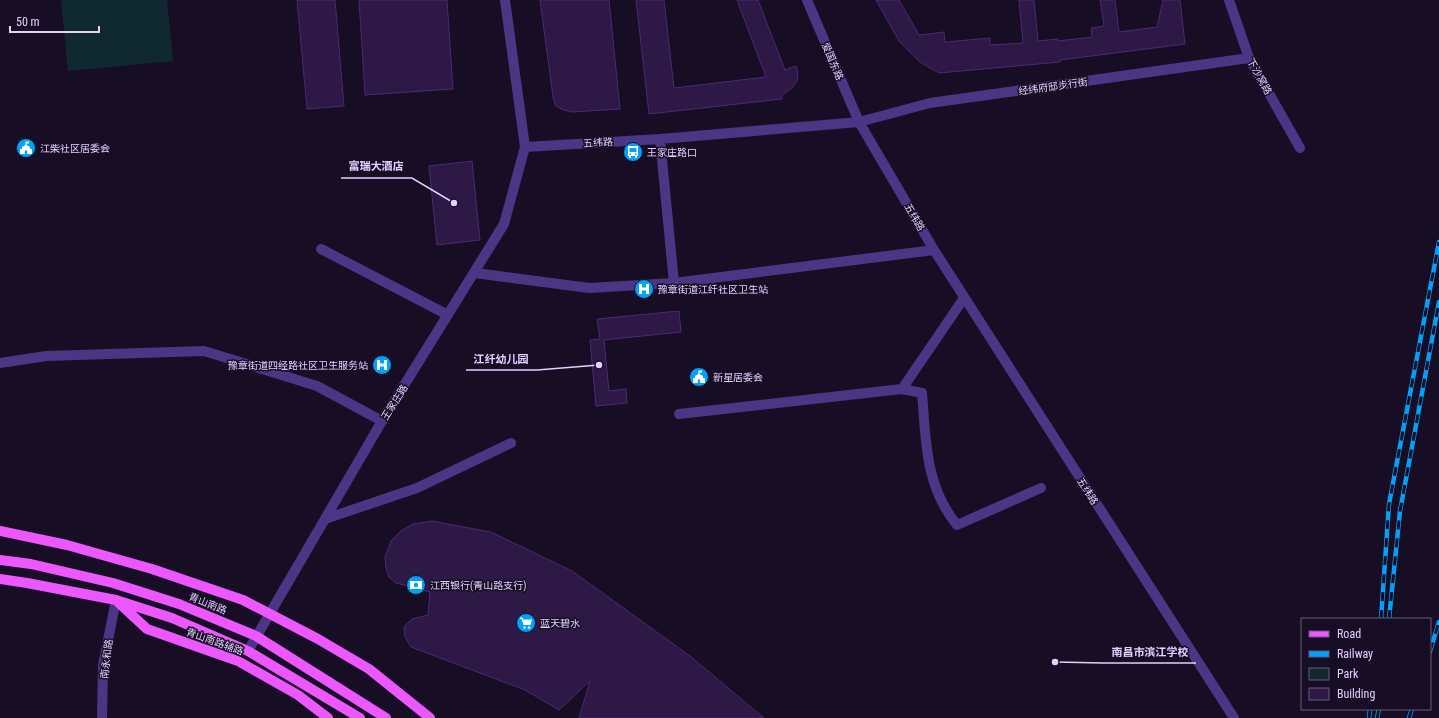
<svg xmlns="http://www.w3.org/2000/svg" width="1439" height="718" font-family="'Roboto Condensed','Noto Sans SC',sans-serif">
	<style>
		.green { fill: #10282f }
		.building { fill: #2d1846; stroke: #4b2974 }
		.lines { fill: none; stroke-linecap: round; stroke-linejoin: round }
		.minor { stroke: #4d3586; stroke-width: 10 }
		.major { stroke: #ec57ff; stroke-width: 10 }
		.rail-casing { stroke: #00a1fb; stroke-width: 4.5 }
		.rail { stroke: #170d24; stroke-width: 3; stroke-dasharray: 9; stroke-linecap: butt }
		.labels { text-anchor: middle; stroke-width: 3; stroke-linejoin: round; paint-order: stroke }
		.street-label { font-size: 10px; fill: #e2d0ff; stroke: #170d24 }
		.poi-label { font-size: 10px; fill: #e2d0ff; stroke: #170d24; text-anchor: start }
		.leader { fill: none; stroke: #e2d0ff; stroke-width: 1.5 }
		.callout-dot { fill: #e2d0ff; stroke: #170d24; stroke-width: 1.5 }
		.callout-label { font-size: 11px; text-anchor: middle; font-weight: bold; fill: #e2d0ff; stroke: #170d24; stroke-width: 3; stroke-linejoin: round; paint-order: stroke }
	</style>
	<rect width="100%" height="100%" fill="#170d24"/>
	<path class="green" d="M 61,0 L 167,0 L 173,61 L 68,71 Z"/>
	<path class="building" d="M 297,0 L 335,0 L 344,106 L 307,109 Z
		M 359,0 L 447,0 L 453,89 L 365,95 Z
		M 540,0 L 609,0 L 620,109 L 572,112 L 563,110 L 556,106 L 553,97 Z
		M 636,0 L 664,0 L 674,88 L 766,77 L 737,0 L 758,0 L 785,70 L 796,66 L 798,72 L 797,81 L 792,88 L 782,95 L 782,99 L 649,114 Z
		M 876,0 L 899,0 L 919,35 L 944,32 L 945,42 L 990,38 L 990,45 L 1023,43 L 1019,0 L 1034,0 L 1038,41 L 1058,39 L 1058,41 L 1092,37 L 1091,28 L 1104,26 L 1100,0 L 1115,0 L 1119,32 L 1157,27 L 1163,0 L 1180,0 L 1185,44 L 1060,60 L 1060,62 L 939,73 L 920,62 L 899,41 Z
		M 472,161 L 480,240 L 437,245 L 429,166 Z
		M 679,311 L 681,332 L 604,340 L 609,391 L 626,389 L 627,403 L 596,406 L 590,340 L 600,339 L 597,319 Z
		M 432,521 L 491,532 L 572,571 L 690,656 L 764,718 L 579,718 L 590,681 L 559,710 L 525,690 L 411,647 L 405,637 L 404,627 L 412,619 L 428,615 L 430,592 L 396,583 L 389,577 L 386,568 L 385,557 L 391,541 L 402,530 L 413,524 Z"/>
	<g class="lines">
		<path class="minor" d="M 807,0 L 859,122 L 934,250 L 1234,718
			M 1229,0 L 1249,58 L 1300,148
			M 660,139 L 674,283
			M 525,147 L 660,139 L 859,122 L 930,103 L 1249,58
			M 321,249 L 448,315
			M 475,273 L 589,288 L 674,283 L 934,250
			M 0,363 L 46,356 L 204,351 L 317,386 L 382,421
			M 902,389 L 922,393 C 926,441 925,486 957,525 L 1041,488
			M 679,414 L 902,389 L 964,298
			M 325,519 L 417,488 L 511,443
			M 248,651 L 382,421 L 504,224 L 525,147 L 505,0
			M 102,718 L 103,665 L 116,600"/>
		<path class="major" d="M 0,531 L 67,545 L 152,569 L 243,600 L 318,639 L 369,669 L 430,718
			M 0,560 L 31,564 L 113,583 L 179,604 L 256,636 L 386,718
			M 0,579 L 27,583 L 116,600 L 172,618 L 248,651 L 360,718
			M 119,603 L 147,629 L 238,661 L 298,695 L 328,718"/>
		<defs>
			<path id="rail" d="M 1381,619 L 1389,504 L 1439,242
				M 1389,619 L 1400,511 L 1439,302
				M 1430,651 L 1439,622
				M 1369,718 L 1370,709
				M 1377,718 L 1379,709
				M 1409,718 L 1412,709"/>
		</defs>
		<use href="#rail" class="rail-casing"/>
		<use href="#rail" class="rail"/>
	</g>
	<defs>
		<symbol id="civic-disc" viewBox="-11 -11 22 22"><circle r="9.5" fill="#00a1fb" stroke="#170d24"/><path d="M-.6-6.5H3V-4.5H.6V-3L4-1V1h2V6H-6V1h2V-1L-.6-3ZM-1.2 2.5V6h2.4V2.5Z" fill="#fff"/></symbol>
		<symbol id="bus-disc" viewBox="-11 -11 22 22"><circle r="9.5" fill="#00a1fb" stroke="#170d24"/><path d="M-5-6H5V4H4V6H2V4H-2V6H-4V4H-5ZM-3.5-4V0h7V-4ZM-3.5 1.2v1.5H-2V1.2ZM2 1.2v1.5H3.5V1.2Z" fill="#fff"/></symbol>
		<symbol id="hospital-disc" viewBox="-11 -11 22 22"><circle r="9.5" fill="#00a1fb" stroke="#170d24"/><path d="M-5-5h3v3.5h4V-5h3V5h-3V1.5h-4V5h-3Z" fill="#fff"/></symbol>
		<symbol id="bank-disc" viewBox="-11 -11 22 22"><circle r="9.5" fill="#00a1fb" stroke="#170d24"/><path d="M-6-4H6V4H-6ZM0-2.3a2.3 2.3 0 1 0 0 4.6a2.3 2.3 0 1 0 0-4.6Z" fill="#fff"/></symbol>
		<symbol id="supermarket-disc" viewBox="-11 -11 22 22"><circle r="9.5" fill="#00a1fb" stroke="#170d24"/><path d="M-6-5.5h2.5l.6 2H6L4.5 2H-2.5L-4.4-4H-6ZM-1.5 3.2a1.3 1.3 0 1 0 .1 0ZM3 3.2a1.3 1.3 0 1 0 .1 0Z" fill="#fff"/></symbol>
	</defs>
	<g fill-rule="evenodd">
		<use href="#civic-disc" x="15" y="137" width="22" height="22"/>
		<use href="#bus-disc" x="622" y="141" width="22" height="22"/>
		<use href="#hospital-disc" x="633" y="278" width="22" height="22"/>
		<use href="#hospital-disc" x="371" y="354" width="22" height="22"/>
		<use href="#civic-disc" x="688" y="366" width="22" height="22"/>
		<use href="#bank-disc" x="405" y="574" width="22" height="22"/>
		<use href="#supermarket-disc" x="515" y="612" width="22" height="22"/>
	</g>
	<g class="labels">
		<g class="street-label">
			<text transform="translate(833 61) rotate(67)" y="4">爱国东路</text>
			<text transform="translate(1260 76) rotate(61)" y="4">下沙窝路</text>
			<text transform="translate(1053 86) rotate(-8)" y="4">经纬府邸步行街</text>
			<text transform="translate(598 142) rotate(-4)" y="4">五纬路</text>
			<text transform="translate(915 217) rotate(60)" y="4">五纬路</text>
			<text transform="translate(394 402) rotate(-58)" y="4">王家庄路</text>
			<text transform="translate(1088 491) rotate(57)" y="4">五纬路</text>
			<text transform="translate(208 603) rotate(22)" y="4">青山南路</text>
			<text transform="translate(215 641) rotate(20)" y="4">青山南路辅路</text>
			<text transform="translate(106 659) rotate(-83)" y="4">南永和路</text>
		</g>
		<g class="poi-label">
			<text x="40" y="152">江柴社区居委会</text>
			<text x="647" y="156">王家庄路口</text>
			<text x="658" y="293">豫章街道江纤社区卫生站</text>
			<text x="368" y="369" text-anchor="end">豫章街道四经路社区卫生服务站</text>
			<text x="713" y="381">新星居委会</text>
			<text x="430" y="589">江西银行(青山路支行)</text>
			<text x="540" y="627">蓝天碧水</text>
		</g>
	</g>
	<path class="leader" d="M454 203L412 178H341M599 365L537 370H466M1055 662L1103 663H1196"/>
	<g class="callout-dot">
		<circle cx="454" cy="203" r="4"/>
		<circle cx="599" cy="365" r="4"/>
		<circle cx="1055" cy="662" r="4"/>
	</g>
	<g class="callout-label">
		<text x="376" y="170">富瑞大酒店</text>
		<text x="501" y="363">江纤幼儿园</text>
		<text x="1150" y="656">南昌市滨江学校</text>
	</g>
	<rect x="1301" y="618" width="130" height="92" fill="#170d24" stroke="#685b7c"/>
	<rect x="1309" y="631" width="20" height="6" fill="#ec57ff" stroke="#685b7c"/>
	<text x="1337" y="638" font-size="12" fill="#e2d0ff">Road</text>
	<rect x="1309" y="651" width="20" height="6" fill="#00a1fb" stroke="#685b7c"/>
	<text x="1337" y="658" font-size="12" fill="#e2d0ff">Railway</text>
	<rect x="1309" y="668" width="20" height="12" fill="#10282f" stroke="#685b7c"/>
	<text x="1337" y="678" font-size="12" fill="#e2d0ff">Park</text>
	<rect x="1309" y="688" width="20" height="12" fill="#2d1846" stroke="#685b7c"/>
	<text x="1337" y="698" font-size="12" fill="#e2d0ff">Building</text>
	<path d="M10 26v6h89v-6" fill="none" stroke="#e2d0ff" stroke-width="2"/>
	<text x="16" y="26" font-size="12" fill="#e2d0ff" stroke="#170d24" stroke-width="3" paint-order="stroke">50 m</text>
</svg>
